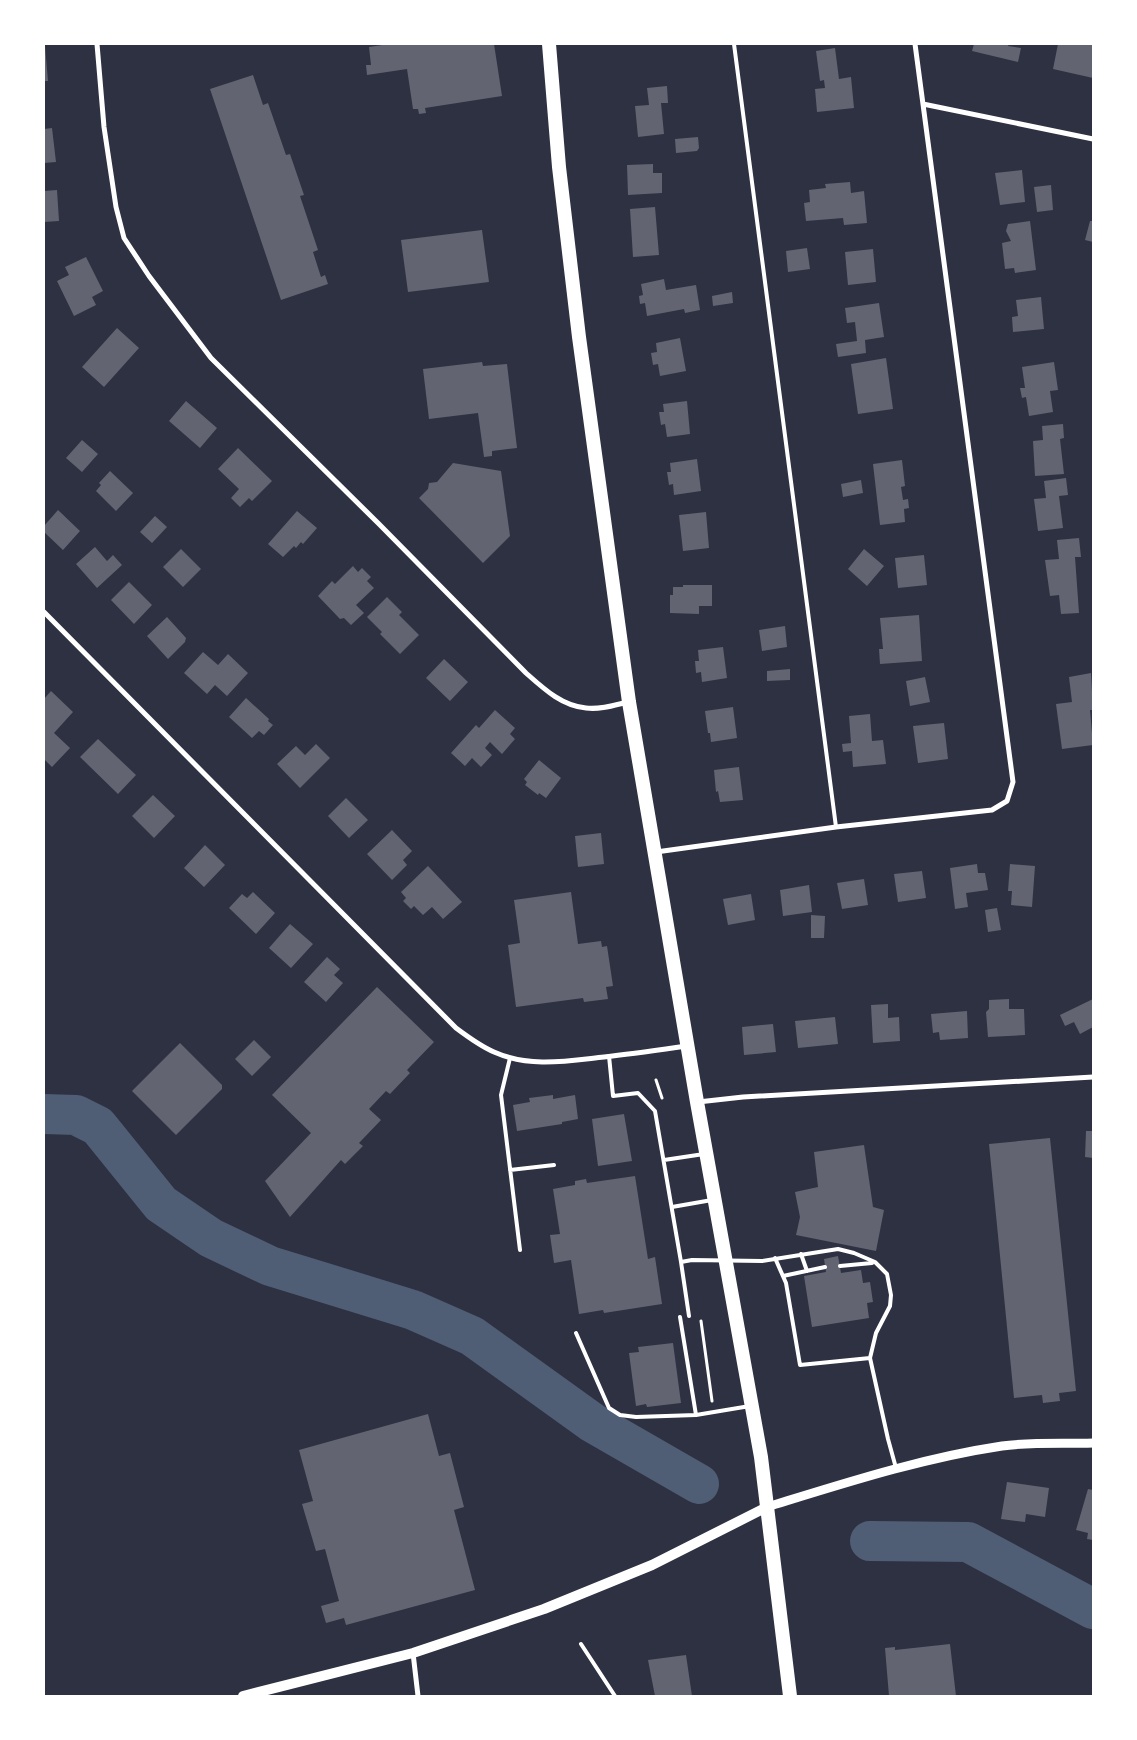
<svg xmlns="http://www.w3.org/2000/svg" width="1137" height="1740" font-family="Roboto,sans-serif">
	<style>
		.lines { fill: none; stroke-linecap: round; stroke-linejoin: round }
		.river { stroke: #4f5d75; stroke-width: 40 }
		.building { fill: #626471 }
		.path { stroke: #fff; stroke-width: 3 }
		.service { stroke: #fff; stroke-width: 4 }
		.minor { stroke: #fff; stroke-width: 5 }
		.tertiary { stroke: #fff; stroke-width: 9 }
		.secondary { stroke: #fff; stroke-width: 10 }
		.trunk { stroke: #fff; stroke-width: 14 }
	</style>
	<rect width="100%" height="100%" fill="#2d3142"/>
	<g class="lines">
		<path class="river" d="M 44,1114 L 76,1115 L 98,1126 L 161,1204 L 211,1238 L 270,1266 L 413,1310 L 472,1336 L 593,1423 L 699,1484
			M 870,1541 L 968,1542 L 1093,1609"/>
	</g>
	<path class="building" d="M 389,44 L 404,44 L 404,45 L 415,44 L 494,44 L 502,96 L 425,108 L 426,113 L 419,114 L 418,109 L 413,109 L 407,69 L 367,75 L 366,65 L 371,65 L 369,47 Z
		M 974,44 L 1009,44 L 1008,46 L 1021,48 L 1018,62 L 972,51 Z
		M 1058,44 L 1093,44 L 1093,78 L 1053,69 Z
		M 44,46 L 45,46 L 48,81 L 44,81 Z
		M 835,48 L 839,79 L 851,77 L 854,108 L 817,112 L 815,89 L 825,88 L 824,80 L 820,81 L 816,51 Z
		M 253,75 L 263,105 L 268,103 L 286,155 L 290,154 L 304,195 L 300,196 L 318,250 L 313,252 L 321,277 L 325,275 L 328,284 L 281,300 L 210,89 Z
		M 667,86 L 668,103 L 661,103 L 664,134 L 638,137 L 635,106 L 649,105 L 647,88 Z
		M 52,128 L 56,162 L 44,163 L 44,129 Z
		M 698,137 L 699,148 L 697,151 L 676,153 L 675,139 Z
		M 653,164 L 653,173 L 662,173 L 662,193 L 628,195 L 627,165 Z
		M 1022,170 L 1025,202 L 1000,205 L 995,173 Z
		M 850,182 L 851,193 L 864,191 L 867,223 L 844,225 L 843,218 L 806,221 L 804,203 L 810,202 L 809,190 L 826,188 L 825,184 Z
		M 1051,185 L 1053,210 L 1037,212 L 1034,187 Z
		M 57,190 L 59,221 L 44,222 L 44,191 Z
		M 655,207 L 659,255 L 633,257 L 630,209 Z
		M 1030,221 L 1036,270 L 1015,273 L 1014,268 L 1005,269 L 1002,243 L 1011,241 L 1006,231 L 1008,224 Z
		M 1090,221 L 1093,221 L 1093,242 L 1085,240 Z
		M 482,230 L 489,282 L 408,292 L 401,240 Z
		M 807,248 L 810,269 L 788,272 L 786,251 Z
		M 873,249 L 876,282 L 848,285 L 845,252 Z
		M 86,257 L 103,291 L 92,297 L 96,305 L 74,316 L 57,281 L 69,275 L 65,267 Z
		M 664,279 L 666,290 L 696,285 L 700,310 L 685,313 L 684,309 L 647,316 L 645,303 L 640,304 L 639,296 L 643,295 L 641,284 Z
		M 732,292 L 733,303 L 713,306 L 712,296 Z
		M 1041,297 L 1044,329 L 1013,332 L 1012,317 L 1018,316 L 1016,300 Z
		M 879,303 L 884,337 L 865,340 L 866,353 L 838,357 L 836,344 L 857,341 L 855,322 L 847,323 L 845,308 Z
		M 117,328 L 139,348 L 104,387 L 82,367 Z
		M 680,338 L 686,371 L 660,376 L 658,364 L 653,365 L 651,353 L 657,352 L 656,343 Z
		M 886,358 L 893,409 L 858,414 L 851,364 Z
		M 482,362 L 483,366 L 507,364 L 517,448 L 492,451 L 492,456 L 484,457 L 478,413 L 429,419 L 423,369 Z
		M 1054,362 L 1058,390 L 1050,391 L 1053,412 L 1029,416 L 1026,397 L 1022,398 L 1020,388 L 1025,388 L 1022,367 Z
		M 186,401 L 217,428 L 200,448 L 169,421 Z
		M 687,401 L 690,434 L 667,437 L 665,424 L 661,425 L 659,412 L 664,412 L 663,404 Z
		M 1063,424 L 1064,438 L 1060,439 L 1064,474 L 1035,476 L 1033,441 L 1043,440 L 1042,426 Z
		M 82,440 L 98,454 L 82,472 L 66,458 Z
		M 238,448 L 272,481 L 252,501 L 249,498 L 240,507 L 231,498 L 239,489 L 218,469 Z
		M 697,459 L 701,491 L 674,495 L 673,484 L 669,485 L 667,472 L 671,472 L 670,463 Z
		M 902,460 L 905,486 L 901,487 L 903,500 L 908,499 L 909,508 L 904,509 L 905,522 L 880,525 L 873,464 Z
		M 453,463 L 501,471 L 510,536 L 483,563 L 419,498 L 428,489 L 429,483 L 437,482 Z
		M 110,471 L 133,493 L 116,511 L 96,491 L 101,485 L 99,483 Z
		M 1066,478 L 1068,495 L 1059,496 L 1063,528 L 1038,531 L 1034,499 L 1046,498 L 1044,481 Z
		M 861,480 L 863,493 L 843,497 L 841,484 Z
		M 58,510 L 80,531 L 63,550 L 44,532 L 44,526 Z
		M 297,511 L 317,528 L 303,544 L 301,542 L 296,548 L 294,546 L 283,557 L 268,544 Z
		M 706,512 L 709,548 L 683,551 L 679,515 Z
		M 155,516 L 167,527 L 152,543 L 140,532 Z
		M 1079,538 L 1081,557 L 1075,557 L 1079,613 L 1061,614 L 1059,595 L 1050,596 L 1045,560 L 1059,559 L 1057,540 Z
		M 95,547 L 107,561 L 113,555 L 122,565 L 97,588 L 76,564 Z
		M 181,549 L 201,569 L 183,587 L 163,567 Z
		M 864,549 L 884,566 L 867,586 L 848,569 Z
		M 924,555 L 927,585 L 898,588 L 895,558 Z
		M 353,566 L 358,572 L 362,568 L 371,577 L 367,581 L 374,588 L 356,605 L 364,613 L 351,625 L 344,618 L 340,619 L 318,596 L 332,581 L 335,584 Z
		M 129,582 L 152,605 L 134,624 L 111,600 Z
		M 683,585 L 712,585 L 712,606 L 699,606 L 699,614 L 670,613 L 670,595 L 673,595 L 673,587 L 683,587 Z
		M 387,597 L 402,612 L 399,615 L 419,635 L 400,654 L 380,634 L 382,632 L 367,617 Z
		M 919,615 L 922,661 L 880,664 L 879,649 L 883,649 L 880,618 Z
		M 167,617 L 186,638 L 185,642 L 168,659 L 147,636 Z
		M 785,626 L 787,647 L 762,651 L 759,630 Z
		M 723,647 L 727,678 L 702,682 L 701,672 L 696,673 L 695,661 L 699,661 L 698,650 Z
		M 203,652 L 218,665 L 228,654 L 248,673 L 227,696 L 215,685 L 207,694 L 184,673 Z
		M 444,659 L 468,682 L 450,701 L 426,678 Z
		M 790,669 L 790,680 L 767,681 L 767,671 Z
		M 1091,673 L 1093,710 L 1090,710 L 1093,745 L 1062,749 L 1056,704 L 1072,702 L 1069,677 Z
		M 925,677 L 930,702 L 910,706 L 906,681 Z
		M 51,691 L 73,712 L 54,733 L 70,748 L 52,767 L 44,759 L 44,699 Z
		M 246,698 L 269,719 L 268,721 L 273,725 L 264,735 L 259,731 L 252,738 L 229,717 Z
		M 733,707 L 737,738 L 711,742 L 710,733 L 708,733 L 705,711 Z
		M 495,710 L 515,728 L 510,734 L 515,739 L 502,754 L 490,742 L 485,748 L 492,755 L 481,767 L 472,758 L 465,766 L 451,753 L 476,725 L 479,728 Z
		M 870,714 L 872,741 L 883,740 L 886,764 L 853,767 L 852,751 L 843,752 L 842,744 L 851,743 L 849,716 Z
		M 944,723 L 948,759 L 918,763 L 913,726 Z
		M 98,739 L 136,775 L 118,794 L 80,757 Z
		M 316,744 L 330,758 L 300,788 L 277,764 L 296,746 L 305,755 Z
		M 539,760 L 561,778 L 546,798 L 539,793 L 538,795 L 525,785 L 527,782 L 524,779 Z
		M 739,767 L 743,800 L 720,802 L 718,791 L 716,792 L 714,770 Z
		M 153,795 L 175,816 L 154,838 L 132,816 Z
		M 346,798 L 368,820 L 349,838 L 328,816 Z
		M 392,830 L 412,851 L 403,860 L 407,865 L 392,880 L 367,854 Z
		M 601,833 L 604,864 L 578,867 L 575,836 Z
		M 205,845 L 225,865 L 204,887 L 184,868 Z
		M 977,864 L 978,873 L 985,873 L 988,890 L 966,893 L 968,907 L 955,909 L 950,868 Z
		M 1010,864 L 1035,866 L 1032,907 L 1011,905 L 1012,891 L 1008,891 Z
		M 428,866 L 462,902 L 443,919 L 432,907 L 423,915 L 414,906 L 411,909 L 403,901 L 406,898 L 401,892 Z
		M 922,871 L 926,898 L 898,902 L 894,874 Z
		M 864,879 L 868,905 L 842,909 L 837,883 Z
		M 809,885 L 812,912 L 783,916 L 780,890 Z
		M 253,892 L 275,913 L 256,934 L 229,908 L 242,894 L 247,898 Z
		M 571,892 L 578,944 L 601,941 L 602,947 L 607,946 L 613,986 L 606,987 L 608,999 L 584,1002 L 583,998 L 516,1007 L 508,945 L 520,943 L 514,900 Z
		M 751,894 L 755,920 L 728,925 L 723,899 Z
		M 997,908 L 1001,930 L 988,932 L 985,910 Z
		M 811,915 L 825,916 L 824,938 L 811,938 Z
		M 290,924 L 313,944 L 291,968 L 269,948 Z
		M 327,957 L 340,969 L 334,975 L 343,983 L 326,1002 L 304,982 Z
		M 377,987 L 434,1042 L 407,1070 L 410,1073 L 390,1094 L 386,1091 L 369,1109 L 381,1120 L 359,1143 L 363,1146 L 345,1164 L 341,1160 L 290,1217 L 265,1181 L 311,1133 L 272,1095 Z
		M 1009,999 L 1009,1009 L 1024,1009 L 1025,1035 L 988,1037 L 986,1012 L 989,1009 L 989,1000 Z
		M 1093,999 L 1093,1027 L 1080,1034 L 1074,1022 L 1065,1026 L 1060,1015 Z
		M 888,1004 L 888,1018 L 899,1017 L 900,1041 L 873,1043 L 871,1005 Z
		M 967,1011 L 968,1038 L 940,1040 L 939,1032 L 933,1033 L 931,1014 Z
		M 835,1017 L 838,1044 L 798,1048 L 795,1021 Z
		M 773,1024 L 776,1052 L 744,1055 L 742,1027 Z
		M 254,1040 L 271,1057 L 252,1076 L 235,1059 Z
		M 180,1043 L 222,1085 L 222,1089 L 176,1135 L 132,1091 Z
		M 553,1095 L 553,1099 L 575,1095 L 578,1119 L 562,1122 L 562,1124 L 517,1131 L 513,1105 L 530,1102 L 529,1098 Z
		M 624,1114 L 632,1161 L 598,1166 L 592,1119 Z
		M 1086,1131 L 1093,1131 L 1093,1158 L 1085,1157 Z
		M 1050,1138 L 1076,1391 L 1059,1393 L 1060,1401 L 1043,1403 L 1042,1395 L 1014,1398 L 989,1144 Z
		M 864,1145 L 873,1207 L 884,1210 L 876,1251 L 796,1235 L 800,1217 L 795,1192 L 818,1187 L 814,1152 Z
		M 635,1176 L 648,1259 L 655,1257 L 662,1304 L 604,1313 L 603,1310 L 579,1314 L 571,1260 L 554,1263 L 550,1235 L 560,1234 L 553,1189 L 575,1185 L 575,1181 L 586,1179 L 587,1183 Z
		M 838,1256 L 841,1273 L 861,1270 L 863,1283 L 870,1282 L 873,1302 L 867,1303 L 869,1318 L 812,1327 L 804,1276 L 826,1272 L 824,1259 Z
		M 673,1343 L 681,1403 L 647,1407 L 646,1404 L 636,1406 L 629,1353 L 639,1352 L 638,1347 Z
		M 428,1414 L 439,1456 L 450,1453 L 464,1507 L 454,1510 L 475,1590 L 346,1625 L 344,1618 L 326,1623 L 321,1606 L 339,1601 L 325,1549 L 316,1551 L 302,1504 L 313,1501 L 299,1450 Z
		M 1007,1482 L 1049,1488 L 1045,1517 L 1026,1514 L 1025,1522 L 1001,1519 Z
		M 1088,1489 L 1093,1490 L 1093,1540 L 1087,1539 L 1088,1533 L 1076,1530 Z
		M 950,1644 L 956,1696 L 889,1696 L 885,1648 L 895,1647 L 895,1650 Z
		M 686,1655 L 692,1696 L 655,1696 L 648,1660 Z"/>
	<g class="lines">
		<path class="path" d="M 656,1080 L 662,1098
			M 701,1321 L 712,1401"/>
		<path class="service" d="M 734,44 L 836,827
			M 609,1056 L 613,1096 L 638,1093 L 655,1111 L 681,1262 L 689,1316
			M 510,1058 L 501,1095 L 520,1250
			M 664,1160 L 704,1154
			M 510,1170 L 554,1165
			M 672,1207 L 712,1200
			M 801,1254 L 807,1271
			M 775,1258 L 786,1283 L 800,1365 L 870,1358 L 888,1439 L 896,1468
			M 681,1262 L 692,1260 L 762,1261 L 838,1249 L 854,1253 L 875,1262 L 887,1274 L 891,1295 L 890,1306 L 876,1333 L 870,1358
			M 840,1266 L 872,1263
			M 783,1276 L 825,1267
			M 680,1317 L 696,1415
			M 576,1333 L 609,1408 L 620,1415 L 636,1417 L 696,1415 L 750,1406
			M 581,1644 L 615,1696"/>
		<path class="minor" d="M 97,44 L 104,127 L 116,207 L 124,238 L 149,276 L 211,358 L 379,524 L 526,673 C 544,689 562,706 586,708 C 600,710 615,705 628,702
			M 923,104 L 1093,139
			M 44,612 L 456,1028 C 468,1037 480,1046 494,1052 C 530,1068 567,1061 604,1057 C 632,1054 659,1050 687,1046
			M 656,852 L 836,827 L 992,810 L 1007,801 L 1013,782 L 915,44
			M 698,1102 L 743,1097 L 1093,1077
			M 413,1653 L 418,1696"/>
		<path class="tertiary" d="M 767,1507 C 845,1483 922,1458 1002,1446 C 1031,1442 1064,1444 1093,1443"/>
		<path class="secondary" d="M 243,1696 L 413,1653 L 544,1609 L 652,1565 L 767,1507"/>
		<path class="trunk" d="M 549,44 L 559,167 L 579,337 L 629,702 L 697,1102 L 761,1457 L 790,1696"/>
	</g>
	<rect width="1137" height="1740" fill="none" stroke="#ffffff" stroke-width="90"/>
</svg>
